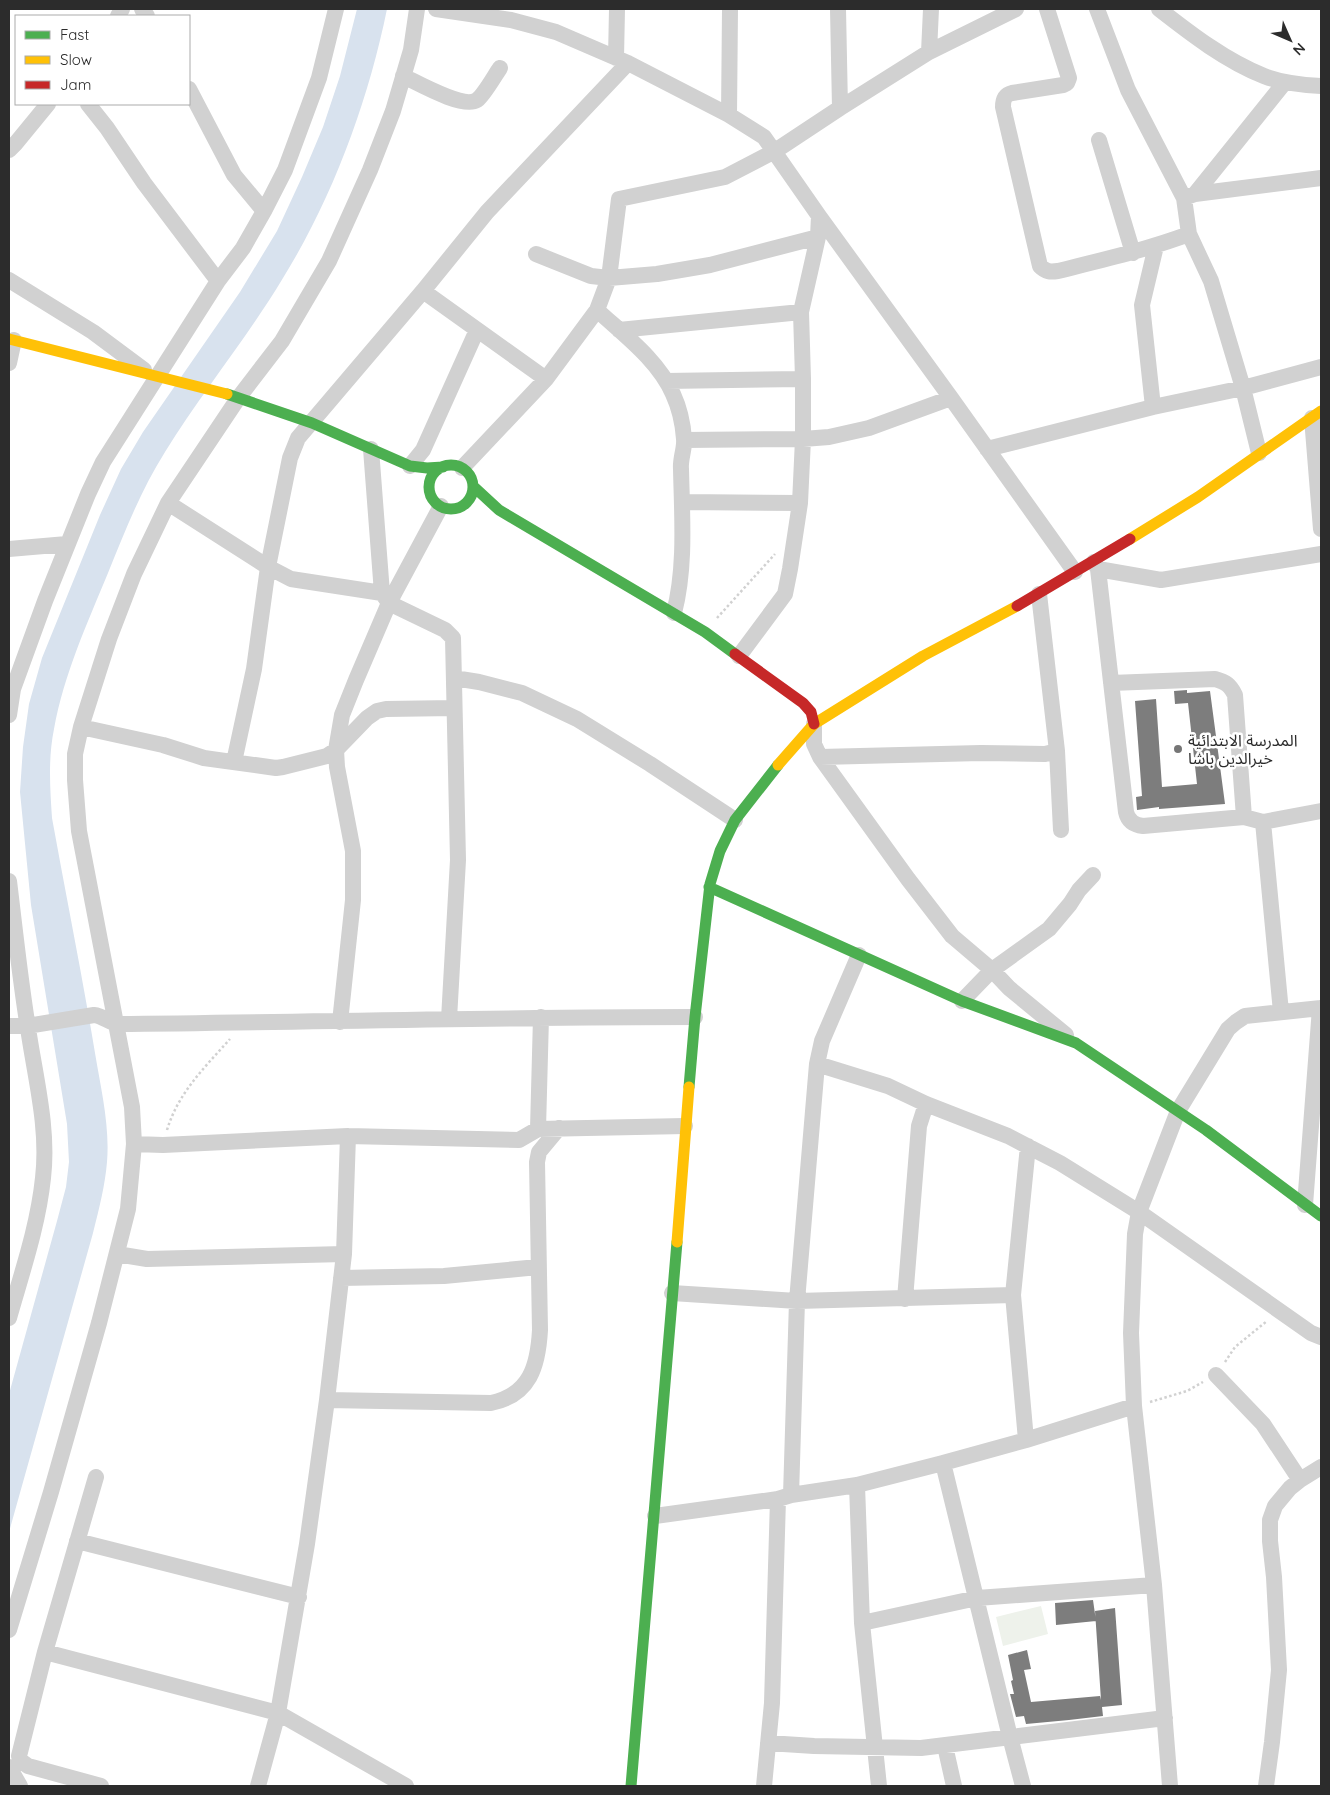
<svg xmlns="http://www.w3.org/2000/svg" width="1330" height="1795" font-family="Quicksand,'Noto Sans Arabic',sans-serif">
	<style>
		.green { fill: #eef2eb }
		.water { fill: #d8e2ee }
		.building { fill: #7d7d7d }
		.lines { fill: none; stroke-linecap: round; stroke-linejoin: round }
		.path { stroke: #d1d1d1; stroke-width: 2.5; stroke-dasharray: 2.5 2.5; stroke-linecap: butt }
		.street { stroke: #d1d1d1; stroke-width: 16 }
		.fast { stroke: #4caf50; stroke-width: 11 }
		.slow { stroke: #ffc107; stroke-width: 11 }
		.jam { stroke: #c62828; stroke-width: 11 }
		.poi-dot { fill: #767676; stroke: #fff; stroke-width: 2 }
		.labels { text-anchor: middle; stroke-width: 5; stroke-linejoin: round; paint-order: stroke }
		.poi-label { font-size: 16px; fill: #2c2c2c; stroke: #fff; text-anchor: start }
	</style>
	<rect width="100%" height="100%" fill="#fff"/>
	<path class="green" d="M 1041,1606 L 1048,1634 L 1003,1646 L 996,1617 Z"/>
	<path class="water" d="M 357,9 L 387,9 C 368,102 333,197 283,278 C 247,338 202,392 165,452 C 141,490 125,531 108,573 C 87,624 64,674 54,729 C 48,758 50,788 52,818 C 66,896 82,974 95,1053 C 101,1089 110,1126 107,1162 C 105,1186 99,1209 93,1233 L 9,1532 L 9,1394 L 57,1221 L 66,1187 L 69,1162 L 67,1124 L 31,905 L 20,792 L 23,747 L 29,704 L 42,658 L 100,515 L 121,469 L 143,432 L 240,292 L 277,231 L 302,177 L 323,127 L 340,76 Z"/>
	<path class="building" d="M 1187,690 L 1187,693 L 1210,691 L 1225,804 L 1159,809 L 1159,807 L 1137,810 L 1136,797 L 1142,796 L 1135,701 L 1156,699 L 1162,787 L 1197,784 L 1188,703 L 1175,704 L 1174,691 Z
		M 1093,1600 L 1096,1621 L 1056,1625 L 1055,1603 Z
		M 1115,1608 L 1122,1705 L 1102,1707 L 1103,1716 L 1069,1720 L 1026,1724 L 1024,1716 L 1016,1717 L 1010,1694 L 1014,1694 L 1011,1681 L 1013,1680 L 1008,1655 L 1027,1650 L 1031,1669 L 1024,1670 L 1031,1702 L 1100,1696 L 1101,1700 L 1095,1611 Z"/>
	<g class="lines">
		<path class="path" d="M 717,618 L 775,554
			M 167,1130 C 178,1093 205,1067 230,1039
			M 1225,1362 L 1235,1347 L 1267,1321
			M 1150,1402 L 1187,1391 L 1203,1382"/>
		<path class="street" d="M 142,9 L 147,16
			M 436,9 L 511,20 L 556,32 L 628,63 L 729,115 L 764,137 L 819,216 L 951,398 L 1075,572
			M 838,9 L 840,108
			M 1047,9 L 1069,78 L 1067,83 L 1063,85 L 1012,93 C 1004,95 1003,100 1003,107 L 1040,266 C 1046,272 1050,272 1058,271 C 1102,260 1146,250 1189,234
			M 1097,9 L 1128,90 L 1184,198
			M 1159,9 C 1191,34 1226,61 1264,76 C 1282,83 1302,85 1321,86
			M 118,16 L 122,9
			M 929,52 L 931,9
			M 616,58 L 617,9
			M 403,76 C 418,83 463,109 477,100 C 484,95 495,75 500,68
			M 189,89 L 234,175 L 264,211
			M 88,104 L 107,128 L 144,183 L 218,281
			M 729,115 L 730,9
			M 1099,140 L 1133,253
			M 9,150 L 16,143 L 48,104
			M 1195,194 L 1321,178
			M 536,254 L 591,276 L 609,278 L 657,274 L 710,265 L 818,237
			M 9,280 L 93,332 L 144,370
			M 423,291 L 546,379
			M 597,310 C 624,335 658,360 673,394 C 679,407 683,424 684,439 C 685,448 680,459 681,469 C 682,516 686,567 674,613
			M 619,330 L 801,312
			M 9,363 L 14,340
			M 666,381 L 803,379
			M 1153,407 L 1142,305 L 1156,246
			M 1312,418 L 1321,529
			M 684,440 L 803,439 L 829,437 L 869,428 L 951,398
			M 371,449 L 382,593 L 389,603 L 445,630 L 453,638 L 458,860 L 449,1019
			M 987,449 L 1153,407 L 1243,388 L 1321,367
			M 1259,453 L 1243,388 L 1211,281 L 1189,234 L 1184,198 L 1195,194 L 1285,82
			M 410,466 L 423,450 L 477,330
			M 462,468 L 546,379 L 597,310 L 609,278 L 619,199 L 725,177 L 775,151 L 840,108 L 929,52 L 1016,9
			M 682,502 L 800,503
			M 168,503 L 268,567 L 291,579 L 382,593
			M 9,549 L 67,544
			M 1094,562 L 1098,569 L 1126,812 C 1128,821 1134,825 1143,826 L 1244,817 L 1263,822 L 1321,811
			M 1098,569 L 1161,580 L 1321,554
			M 739,656 L 785,594 L 790,569 L 800,503 L 803,439 L 803,379 L 801,312 L 818,237 L 819,216
			M 454,678 L 479,682 L 522,693 L 577,719 L 650,764 L 735,820
			M 1111,683 L 1215,679 C 1226,682 1230,685 1235,695 L 1244,817
			M 9,715 L 13,689 L 45,601 L 88,494 L 103,462 L 218,281 L 243,248 L 264,211 L 285,170 L 319,78 L 336,9
			M 814,724 L 814,744 L 820,757 L 908,879 L 952,936 L 992,970 L 1009,988 L 1066,1035
			M 81,727 L 163,745 L 204,758 L 276,768 L 283,767 L 327,756 L 336,750 L 367,718 L 377,711 L 386,709 L 454,708
			M 1057,751 L 1061,830
			M 820,757 L 981,753 L 1045,754 L 1057,751 L 1039,594
			M 234,762 L 254,669 L 268,567 L 290,458 L 298,438 L 423,291 L 487,212 L 628,63
			M 1263,822 L 1281,1012
			M 9,881 C 15,930 20,979 28,1028 C 35,1077 49,1128 43,1178 C 38,1226 22,1272 9,1318
			M 962,1001 L 992,970 L 1049,929 L 1070,904 L 1079,890 L 1093,875
			M 340,1022 L 353,900 L 353,851 L 337,767 L 336,750 L 342,715 L 356,680 L 389,603 L 441,506
			M 9,1026 L 27,1026 L 94,1015 C 103,1016 108,1022 117,1024 C 310,1022 503,1017 695,1017
			M 817,1064 L 888,1086 L 926,1104 L 1008,1136 L 1060,1163 L 1139,1212 L 1311,1333 L 1321,1337
			M 538,1129 L 541,1017
			M 134,1144 L 163,1145 L 348,1136 L 519,1140 L 538,1129 L 685,1126
			M 1305,1205 L 1320,1008
			M 117,1254 L 147,1259 L 344,1254
			M 341,1278 L 444,1276 L 538,1267
			M 672,1293 L 797,1301 L 1013,1295
			M 905,1299 L 919,1126 L 926,1104
			M 1216,1375 L 1263,1424 L 1300,1480
			M 327,1400 L 491,1403 C 530,1395 538,1366 540,1330 L 537,1162 L 539,1152 L 559,1128
			M 1026,1440 L 1013,1295 L 1028,1146
			M 96,1477 L 45,1652 L 19,1756 L 21,1761 L 28,1766 L 101,1786
			M 857,1485 L 862,1623 L 879,1786
			M 791,1495 L 797,1301 L 817,1064 L 822,1041 L 859,955
			M 655,1516 L 778,1499 L 791,1495 L 857,1485 L 943,1463
			M 77,1541 L 299,1597
			M 862,1623 L 977,1598 L 1154,1585
			M 9,1630 L 51,1492 L 99,1323 L 128,1209 L 134,1144 L 132,1107 L 79,831 L 75,780 L 75,754 L 81,727 L 109,639 L 134,574 L 168,503 L 239,397 L 282,341 L 329,261 L 370,170 L 393,111 L 411,50 L 417,9
			M 45,1652 L 278,1713 L 406,1786
			M 768,1743 L 814,1746 L 921,1748 L 1165,1718
			M 945,1746 L 954,1786
			M 9,1767 L 20,1786
			M 258,1786 L 278,1713 L 307,1544 L 327,1400 L 344,1254 L 348,1136
			M 764,1786 L 772,1703 L 778,1499
			M 1023,1786 L 1010,1737 L 943,1463 L 1026,1440 L 1134,1406
			M 1170,1786 L 1154,1585 L 1134,1406 L 1131,1333 L 1135,1234 L 1139,1212 L 1178,1111 L 1228,1029 L 1236,1022 L 1245,1016 L 1321,1008
			M 1266,1786 L 1272,1742 L 1279,1670 L 1274,1577 L 1270,1541 L 1270,1520 L 1275,1506 L 1290,1488 L 1300,1480 L 1321,1467"/>
		<path class="fast" d="M 227,394 L 312,423 L 410,466 L 427,468 L 443,467
			M429 487a22 22 0 1 1 44 0a22 22 0 1 1-44 0Z
			M 473,486 L 499,510 L 705,632 L 735,654
			M 709,887 L 962,1001 L 1076,1043 L 1206,1130 L 1321,1216
			M 689,1087 L 695,1017 L 710,884 L 720,851 L 735,820 L 778,765
			M 631,1786 L 677,1242"/>
		<path class="slow" d="M 9,339 L 227,394
			M 1130,539 L 1198,497 L 1321,411
			M 778,765 L 814,724 L 923,656 L 1017,606
			M 677,1242 L 689,1087"/>
		<path class="jam" d="M 1017,606 L 1130,539
			M 735,654 L 803,703 L 811,712 L 814,724"/>
	</g>
	<circle class="poi-dot" cx="1178" cy="749" r="5"/>
	<g class="labels">
		<g class="poi-label">
			<text x="1188" y="746">المدرسة الابتدائية<tspan x="1188" dy="18">خيرالدين باشا</tspan></text>
		</g>
	</g>
	<rect width="1330" height="1795" fill="none" stroke="#2c2c2c" stroke-width="20"/>
	<rect x="15" y="15" width="175" height="90" fill="#ffffff" stroke="#ababab"/>
	<rect x="25" y="31" width="25" height="8" fill="#4caf50" stroke="#ababab"/>
	<text x="60" y="40" font-size="15" fill="#2c2c2c">Fast</text>
	<rect x="25" y="56" width="25" height="8" fill="#ffc107" stroke="#ababab"/>
	<text x="60" y="65" font-size="15" fill="#2c2c2c">Slow</text>
	<rect x="25" y="81" width="25" height="8" fill="#c62828" stroke="#ababab"/>
	<text x="60" y="90" font-size="15" fill="#2c2c2c">Jam</text>
	<g transform="translate(1290 40) rotate(135)" stroke="#ffffff" stroke-width="4" paint-order="stroke">
	<path d="M0-4L9 19L0 12L-9 19Z" fill="#2c2c2c"/>
	<text y="-8" font-size="14" font-weight="bold" text-anchor="middle" fill="#2c2c2c">N</text>
	</g>
</svg>
